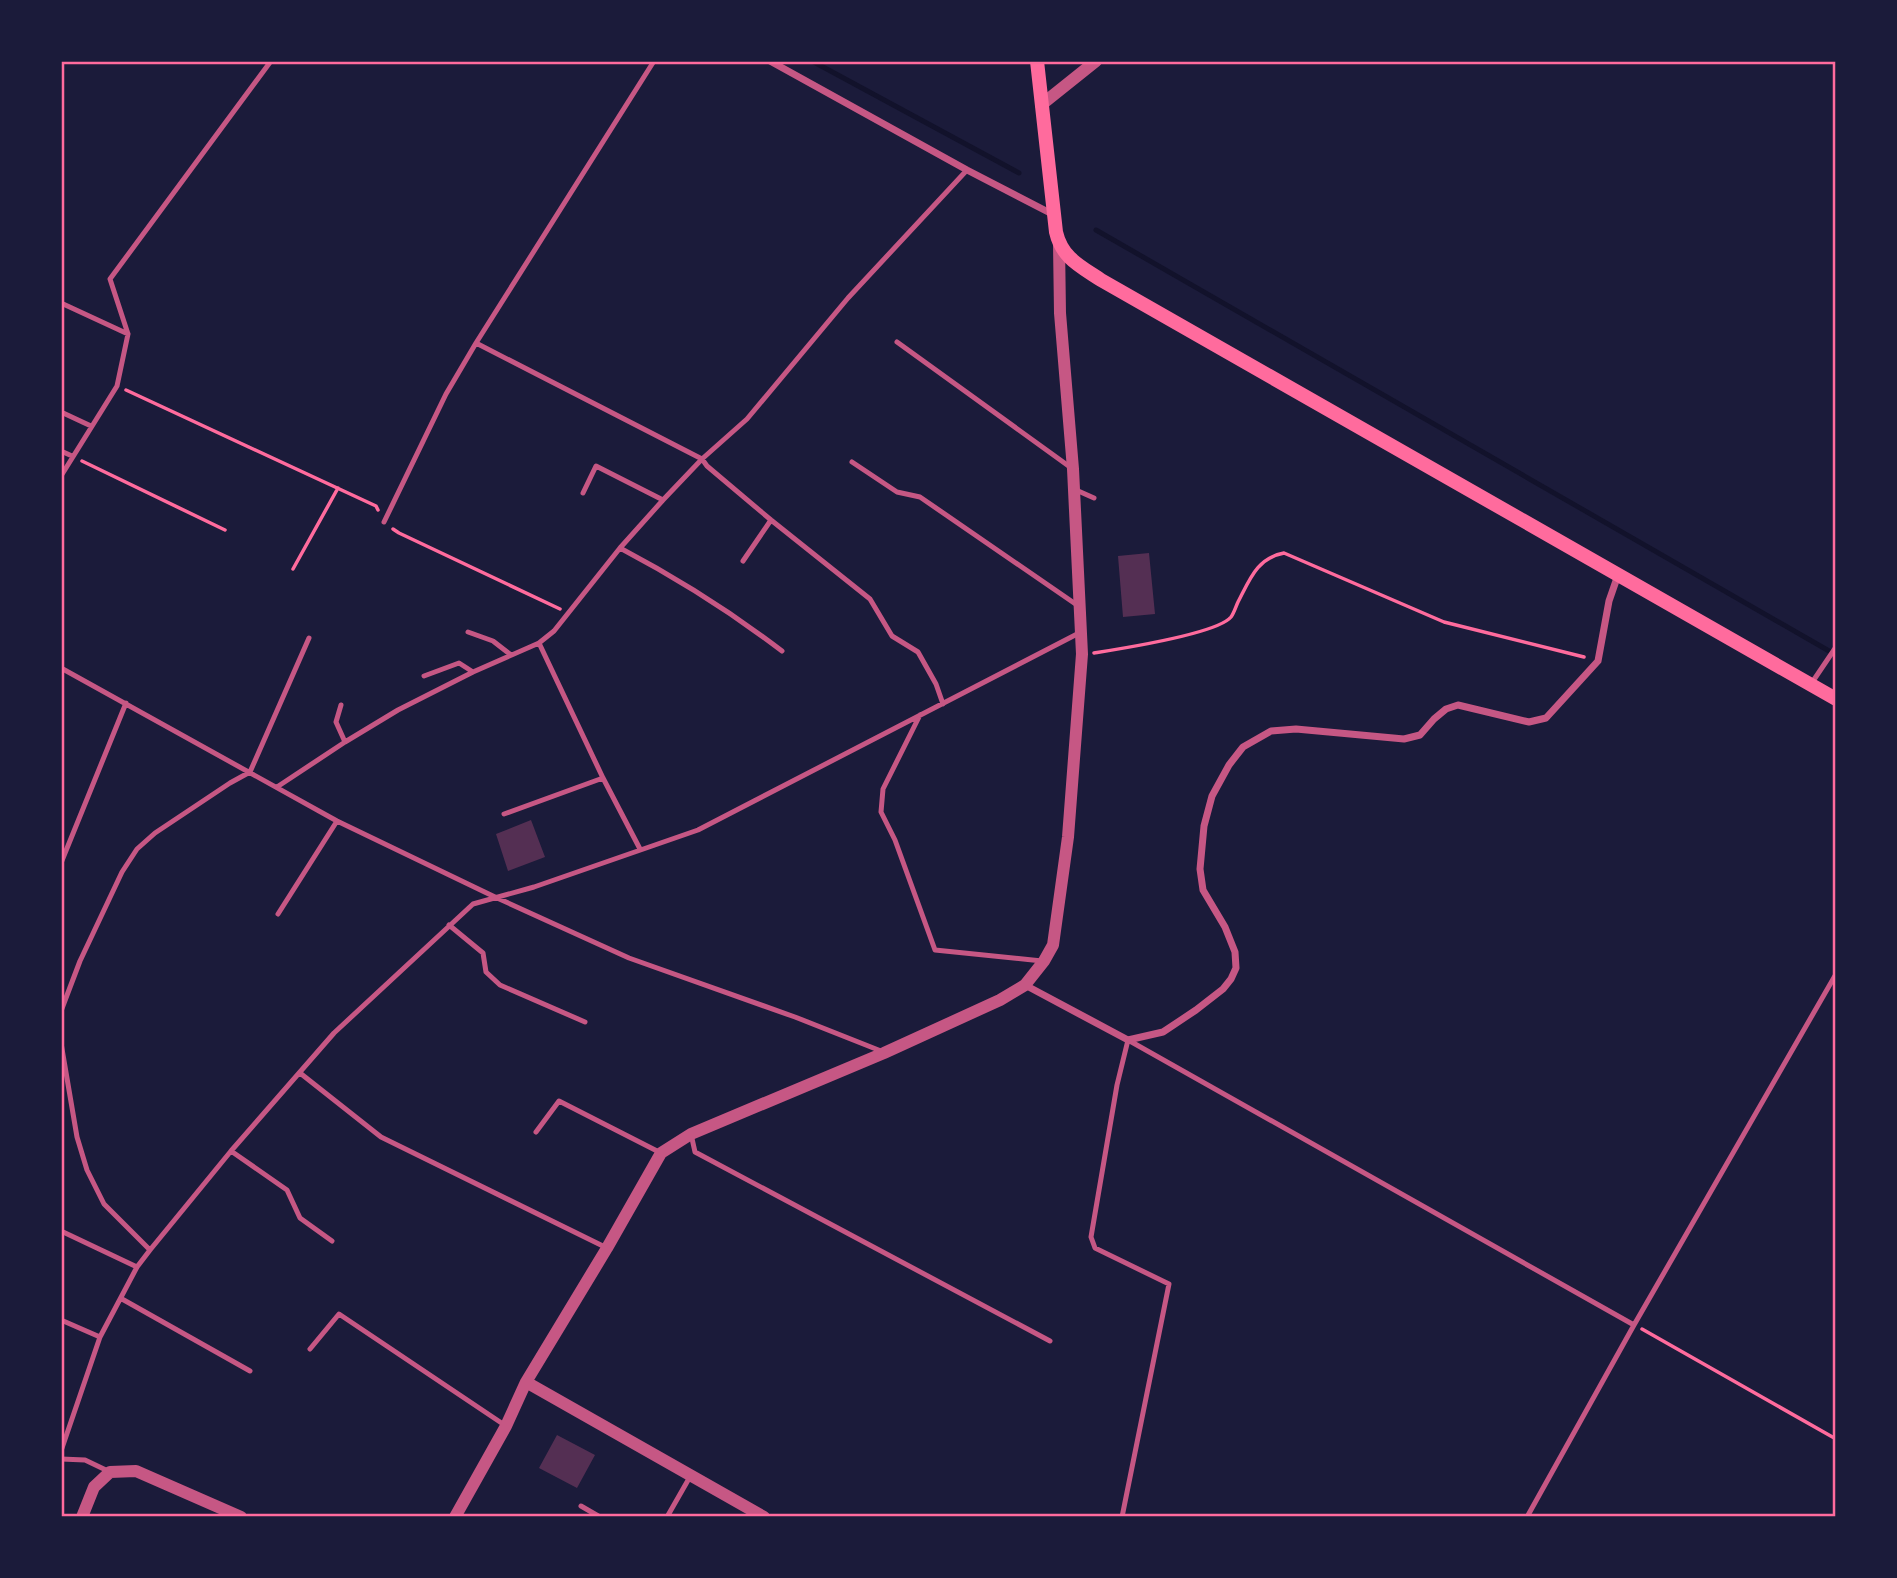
<svg xmlns="http://www.w3.org/2000/svg" width="1897" height="1578" font-family="Mulish,sans-serif">
	<style>
		.lines { fill: none; stroke-linecap: round; stroke-linejoin: round }
		.stream { stroke: #12122b; stroke-width: 5 }
		.building { fill: #542f53 }
		.path { stroke: #ff6b9d; stroke-width: 3.5 }
		.service { stroke: #c65784; stroke-width: 5 }
		.minor { stroke: #c65784; stroke-width: 7 }
		.tertiary { stroke: #c65784; stroke-width: 12 }
		.secondary { stroke: #ff6b9d; stroke-width: 14 }
		.neatline { fill: none; stroke: #ff6b9d; stroke-width: 2.5 }
	</style>
	<rect width="100%" height="100%" fill="#1b1b3a"/>
	<g class="lines">
		<path class="stream" d="M 812,61 L 1019,173
			M 1096,230 L 1836,655"/>
	</g>
	<path class="building" d="M 1149,553 L 1155,614 L 1123,617 L 1118,556 Z
		M 531,820 L 545,857 L 508,871 L 496,834 Z
		M 557,1435 L 595,1455 L 577,1488 L 539,1468 Z"/>
	<g class="lines">
		<path class="path" d="M 126,390 L 376,506 L 378,510
			M 82,461 L 225,530
			M 393,529 L 399,533 L 560,609
			M 293,569 L 338,488
			M 1094,653 C 1119,649 1217,634 1231,617 C 1234,613 1236,606 1238,602 C 1250,579 1257,558 1284,553 L 1444,622 L 1584,657
			M 1642,1329 L 1836,1439"/>
		<path class="service" d="M 61,303 L 128,334
			M 897,342 L 1070,467
			M 476,343 L 702,459 L 707,466 L 771,520 L 870,599 L 892,636 L 918,652 L 936,684 L 943,704
			M 61,412 L 91,426
			M 61,451 L 72,456
			M 852,462 L 897,492 L 920,497 L 1077,605
			M 61,476 L 117,386 L 128,334 L 110,279 L 271,61
			M 1076,490 L 1094,498
			M 583,493 L 596,466 L 663,500
			M 384,522 L 446,394 L 476,343 L 654,61
			M 620,548 C 677,578 731,612 782,651
			M 743,561 L 771,520
			M 468,632 L 493,641 L 511,655
			M 539,643 L 603,778 L 640,849
			M 61,668 L 337,821 L 495,897 L 629,958 L 795,1017 L 881,1051
			M 424,676 L 459,663 L 473,672
			M 1811,684 L 1836,647
			M 341,705 L 336,722 L 345,742
			M 920,715 L 883,789 L 881,812 L 895,840 L 935,950 L 1042,961
			M 277,787 L 345,742 L 398,710 L 473,672 L 539,643 L 554,631 L 620,548 L 663,500 L 702,459 L 747,419 L 848,298 L 967,170
			M 504,814 L 603,778
			M 61,863 L 126,703
			M 278,914 L 337,821
			M 449,925 L 483,953 L 486,972 L 500,985 L 585,1022
			M 61,1011 L 80,961 L 122,872 L 137,849 L 155,833 L 230,783 L 250,772 L 309,638
			M 61,1043 L 77,1137 L 87,1170 L 104,1204 L 150,1250
			M 300,1073 L 381,1137 L 607,1248
			M 536,1132 L 559,1101 L 661,1153
			M 691,1134 L 695,1152 L 1050,1341
			M 231,1151 L 287,1190 L 300,1218 L 332,1241
			M 61,1231 L 137,1267
			M 122,1299 L 250,1371
			M 61,1320 L 100,1337
			M 310,1349 L 339,1314 L 506,1426
			M 61,1451 L 100,1337 L 137,1267 L 150,1250 L 231,1151 L 334,1033 L 473,904 L 534,887 L 698,830 L 1081,632
			M 61,1459 L 85,1460 L 108,1471
			M 581,1506 L 600,1517
			M 667,1517 L 691,1475
			M 1122,1517 L 1169,1284 L 1095,1248 L 1091,1237 L 1117,1085 L 1128,1040 L 1634,1325
			M 1527,1517 L 1634,1325 L 1836,974"/>
		<path class="minor" d="M 770,61 L 967,170 L 1054,215
			M 1025,985 L 1128,1040 L 1163,1032 L 1196,1010 L 1223,989 L 1231,979 L 1236,968 L 1235,952 L 1225,927 L 1203,890 L 1200,869 L 1204,826 L 1212,796 L 1229,765 L 1243,747 L 1271,731 L 1296,729 L 1404,739 L 1420,735 L 1434,719 L 1446,709 L 1458,705 L 1529,722 L 1546,718 L 1598,661 L 1609,601 L 1618,575"/>
		<path class="tertiary" d="M 1041,105 L 1096,61
			M 526,1382 L 764,1517
			M 82,1517 L 94,1487 L 110,1472 L 136,1471 L 241,1517
			M 455,1517 L 506,1426 L 526,1382 L 607,1248 L 661,1153 L 691,1134 L 884,1053 L 1000,1000 L 1025,985 L 1044,961 L 1053,945 L 1068,837 L 1082,654 L 1073,469 L 1060,313 L 1059,244"/>
		<path class="secondary" d="M 1037,61 L 1056,232 C 1062,258 1080,266 1101,280 L 1836,699"/>
	</g>
	<rect width="1897" height="1578" fill="none" stroke="#1b1b3a" stroke-width="126"/>
	<rect x="63" y="63" width="1771" height="1452" class="neatline"/>
</svg>
